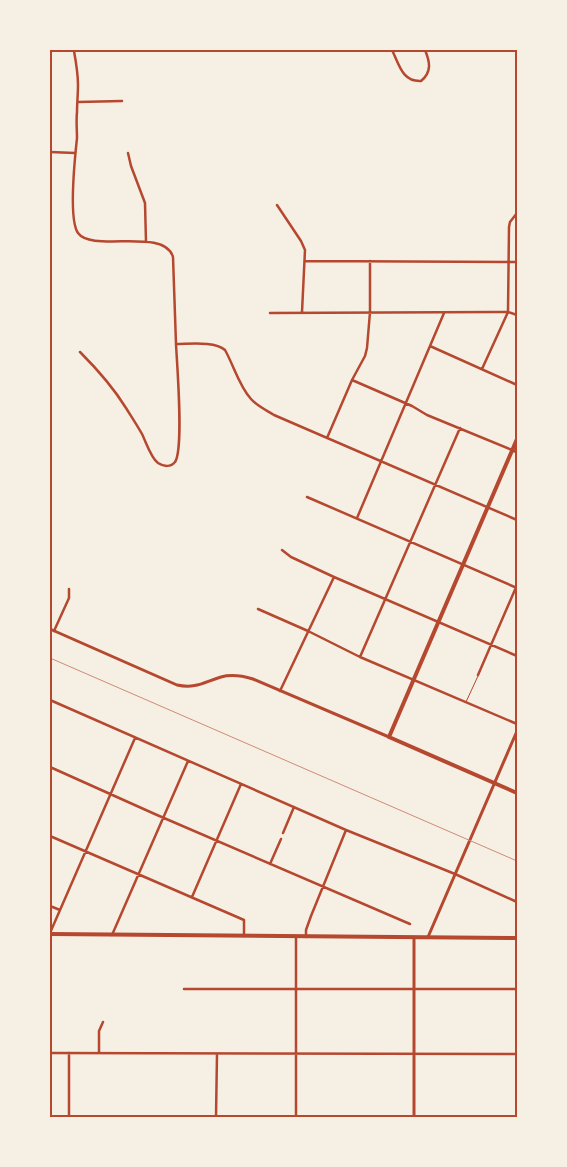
<svg xmlns="http://www.w3.org/2000/svg" width="567" height="1167" font-family="Roboto,sans-serif">
	<style>
		.lines { fill: none; stroke-linecap: round; stroke-linejoin: round }
		.service { stroke: #b5482f; stroke-width: 1 }
		.minor { stroke: #b5482f; stroke-width: 2.5 }
		.tertiary { stroke: #b5482f; stroke-width: 3 }
		.secondary { stroke: #b5482f; stroke-width: 4 }
		.rail { stroke: #cf8b77; stroke-width: 1 }
		.neatline { fill: none; stroke: #b5482f; stroke-width: 2 }
	</style>
	<rect width="100%" height="100%" fill="#f6efe4"/>
	<g class="lines">
		<path class="service" d="M 466,702 L 478,676"/>
		<path class="minor" d="M 392,50 C 399,64 402,82 421,81 C 432,72 430,62 425,50
			M 74,51 C 76,62 78,73 78,85 C 78,94 77,103 77,112 C 76,121 77,129 77,138 C 75,157 68,219 78,233 C 92,253 164,227 173,257 L 176,344 C 190,344 215,341 225,350 C 234,366 239,386 251,399 C 257,406 266,410 274,415 L 517,520
			M 78,102 L 122,101
			M 50,152 L 75,153
			M 128,153 L 131,166 L 145,203 L 146,242
			M 277,205 L 301,241 L 305,250 L 302,312
			M 305,261 L 517,262
			M 270,313 L 497,312 L 508,312 L 517,315
			M 430,346 L 517,385
			M 80,352 C 97,369 113,387 126,408 C 131,416 137,425 142,434 C 146,442 151,458 158,463 C 164,467 171,467 175,462 C 184,449 177,365 176,344
			M 482,369 L 508,312 L 509,227 L 510,222 L 517,213
			M 352,380 L 412,406 L 427,415 L 512,450
			M 327,438 L 352,380 L 365,356 L 367,348 L 370,312 L 370,261
			M 307,497 L 517,588
			M 357,518 L 444,313
			M 282,550 L 291,557 L 334,577 L 517,656
			M 258,609 L 308,631 L 360,657 L 517,724
			M 54,631 L 69,598 L 69,589
			M 360,657 L 460,428
			M 478,675 L 517,585
			M 280,691 L 334,577
			M 50,700 L 346,830 L 455,874 L 517,902
			M 50,767 L 157,815 L 410,924
			M 283,833 L 294,807
			M 50,836 L 244,920 L 244,936
			M 270,864 L 281,839
			M 192,897 L 241,784
			M 50,906 L 60,910
			M 50,933 L 135,738
			M 112,935 L 188,761
			M 306,937 L 306,930 L 311,916 L 346,830
			M 184,989 L 517,989
			M 50,1053 L 517,1054
			M 99,1053 L 99,1031 L 103,1022
			M 69,1117 L 69,1053
			M 216,1117 L 217,1054
			M 296,1117 L 296,937"/>
		<path class="tertiary" d="M 512,450 L 517,452
			M 50,629 L 177,685 C 196,689 204,682 221,677 C 232,674 243,676 253,679 L 389,737
			M 428,937 L 517,731
			M 414,1117 L 414,937"/>
		<path class="secondary" d="M 517,439 L 389,737 L 517,793
			M 50,934 L 517,938"/>
		<path class="rail" d="M 50,658 L 517,861"/>
	</g>
	<rect width="567" height="1167" fill="none" stroke="#f6efe4" stroke-width="102"/>
	<rect x="51" y="51" width="465" height="1065" class="neatline"/>
</svg>
